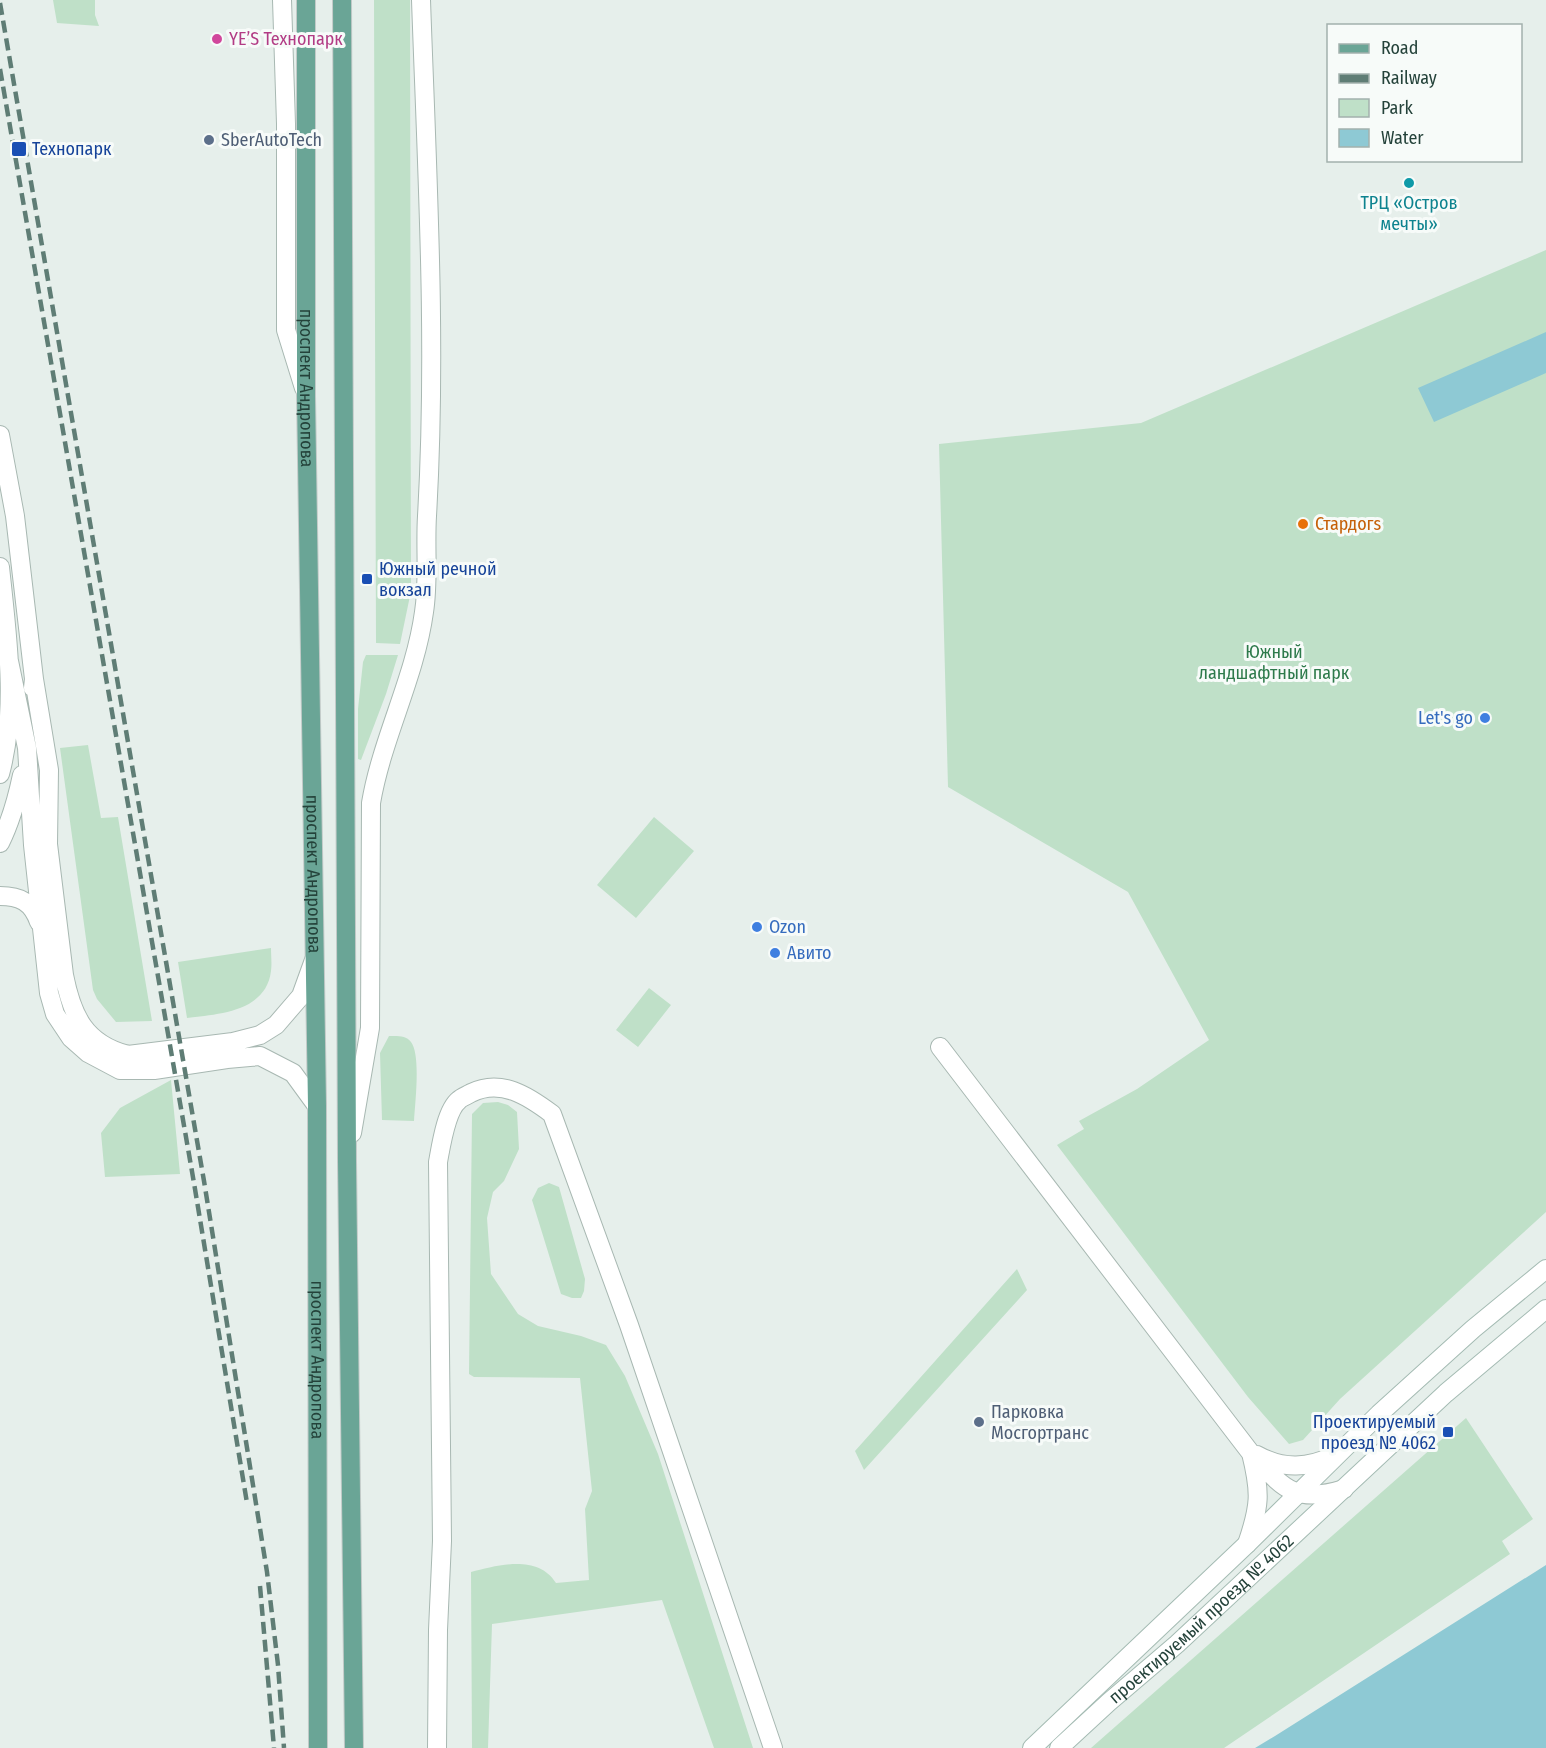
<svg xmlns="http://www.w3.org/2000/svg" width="1546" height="1748" font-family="'Fira Sans Condensed',sans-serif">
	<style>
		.green { fill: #bfe0c8 }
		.water { fill: #8ec9d4 }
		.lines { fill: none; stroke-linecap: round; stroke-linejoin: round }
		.minor-casing { stroke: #a8b8b2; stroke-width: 20 }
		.tertiary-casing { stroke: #a8b8b2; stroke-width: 20 }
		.secondary-casing { stroke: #a4bbb3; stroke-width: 20 }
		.primary-casing { stroke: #c2cac8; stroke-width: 20 }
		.minor { stroke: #fff; stroke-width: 18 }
		.tertiary { stroke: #fff; stroke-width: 18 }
		.secondary { stroke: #fff; stroke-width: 18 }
		.primary { stroke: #6aa596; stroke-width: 18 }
		.rail { stroke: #5f7d75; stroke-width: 4.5; stroke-dasharray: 12 6; stroke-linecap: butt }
		.hotel-dot { fill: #d1479c; stroke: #f7fbf9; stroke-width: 2 }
		.service-dot { fill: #5c6f8a; stroke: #f7fbf9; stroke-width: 2 }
		.transit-dot { fill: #1a4fb4; stroke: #f7fbf9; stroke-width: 2 }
		.culture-dot { fill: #0f9aa8; stroke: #f7fbf9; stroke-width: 2 }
		.food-dot { fill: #e8710a; stroke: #f7fbf9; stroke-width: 2 }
		.shop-dot { fill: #3f7fe0; stroke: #f7fbf9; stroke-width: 2 }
		.labels { text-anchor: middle; stroke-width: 6; stroke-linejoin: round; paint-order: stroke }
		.hotel-label { font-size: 18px; fill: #b23c85; stroke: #f7fbf9; text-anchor: start }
		.service-label { font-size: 18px; fill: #4e5e75; stroke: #f7fbf9; text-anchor: start }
		.transit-label { font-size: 18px; fill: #164399; stroke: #f7fbf9; text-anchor: start }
		.culture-label { font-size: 18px; fill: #0d838f; stroke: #f7fbf9 }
		.street-label { font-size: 18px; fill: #24423a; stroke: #f7fbf9 }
		.food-label { font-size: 18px; fill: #c56008; stroke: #f7fbf9; text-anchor: start }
		.park-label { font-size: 18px; fill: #2d7a4b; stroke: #f7fbf9 }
		.shop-label { font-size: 18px; fill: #366cbe; stroke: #f7fbf9; text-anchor: start }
	</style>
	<rect width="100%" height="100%" fill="#e6efeb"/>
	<path class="green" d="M 53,0 L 95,0 L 95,15 L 99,26 L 57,23 Z
		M 374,0 L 410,0 L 411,591 L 400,644 L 376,643 Z
		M 1546,250 L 1546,1212 L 1340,1399 L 1303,1440 L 1289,1444 L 1248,1397 L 1057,1145 L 1084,1129 L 1079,1121 L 1137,1089 L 1209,1040 L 1128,892 L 948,787 L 939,444 L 1141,423 Z
		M 366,655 L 398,655 L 386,694 L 361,760 L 358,759 L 358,709 L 363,662 Z
		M 88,745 L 101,818 L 118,817 L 152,1021 L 116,1022 L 97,999 L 93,990 L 60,748 Z
		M 654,817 L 694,851 L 636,918 L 597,885 Z
		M 271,948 C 271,955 272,964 271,971 C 266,1012 218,1014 187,1018 L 178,962 Z
		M 649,988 L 671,1005 L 638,1047 L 616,1030 Z
		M 389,1036 C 397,1036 406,1035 411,1042 C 421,1055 415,1103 414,1121 L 382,1120 L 380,1053 Z
		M 171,1080 L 180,1174 L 105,1177 L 101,1133 L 120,1108 Z
		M 498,1102 L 508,1105 L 517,1112 L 519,1149 L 504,1181 L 493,1192 L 487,1218 L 491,1274 L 518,1314 L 538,1326 L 581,1336 L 606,1345 L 625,1376 L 658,1454 L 753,1748 L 714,1748 L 662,1600 L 492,1624 L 488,1748 L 472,1748 L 471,1572 C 498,1565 538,1554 556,1583 L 589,1580 L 585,1509 L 592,1491 L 580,1378 L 474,1377 L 469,1374 L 472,1114 L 483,1103 Z
		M 549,1183 L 559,1187 L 585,1279 L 584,1291 L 581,1298 L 572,1298 L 561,1294 L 532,1200 L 538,1188 Z
		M 1017,1269 L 1027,1290 L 864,1470 L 855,1451 Z
		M 1466,1418 L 1533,1519 L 1502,1541 L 1510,1554 L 1224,1748 L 1091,1748 Z"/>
	<path class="water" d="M 1546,332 L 1546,373 L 1434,422 L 1418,388 Z
		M 1546,1565 L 1546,1748 L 1255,1748 L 1275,1736 Z"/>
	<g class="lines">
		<defs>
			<path id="minor" d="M 282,0 L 286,124 L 286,330 L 304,388
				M 437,1748 L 438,1630 L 442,1541 L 438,1162 C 441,1146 446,1110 459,1100 C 462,1097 468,1095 471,1093 C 501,1078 528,1096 552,1114 L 629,1325 L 773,1748"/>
			<path id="tertiary" d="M 0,435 L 15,516 L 34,679 L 33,688
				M 0,567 C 7,635 18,707 0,774
				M 9,661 L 27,748 L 33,845 L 49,993 L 55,1014 L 71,1038 L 88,1053 L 120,1070 L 154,1070 L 227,1059 L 260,1056 L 293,1073 L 317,1106
				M 34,679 L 49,770 L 48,844 L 64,975 C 72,1016 85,1044 128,1055 L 233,1042 L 260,1035 L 276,1025 L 301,996 L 314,960
				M 0,843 C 11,821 17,799 22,775
				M 0,896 C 20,896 32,902 39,922
				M 940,1047 L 1250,1452 C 1282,1486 1292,1505 1344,1489
				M 352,1133 L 370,1028 L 371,803 C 382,738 415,678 424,612 C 429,580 425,548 427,516 C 437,344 427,172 421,0
				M 1257,1455 C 1284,1470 1308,1468 1336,1455
				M 1247,1544 C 1260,1506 1261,1493 1251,1453"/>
			<g id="secondary">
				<path d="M 1032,1748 L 1247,1544 L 1379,1414 L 1473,1329 L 1546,1269"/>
				<path id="s1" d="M 1059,1748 L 1109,1702 L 1177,1644 L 1446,1393 L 1546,1309"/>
			</g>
			<g id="primary">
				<path id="s2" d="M 306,0 L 306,396 L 317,1106 L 318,1748"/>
				<path d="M 342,0 L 347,1161 L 354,1748"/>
			</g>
		</defs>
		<use href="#minor" class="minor-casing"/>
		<use href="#tertiary" class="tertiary-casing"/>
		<use href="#secondary" class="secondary-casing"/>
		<use href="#primary" class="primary-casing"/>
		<use href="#minor" class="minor"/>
		<use href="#tertiary" class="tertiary"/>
		<use href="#secondary" class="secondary"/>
		<use href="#primary" class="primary"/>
		<path class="rail" d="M 0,3 L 204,1181 L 267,1572 L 278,1665 L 284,1748
			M 0,69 L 194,1183 L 247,1503
			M 260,1586 L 274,1748"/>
	</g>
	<circle class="hotel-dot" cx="217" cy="39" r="6"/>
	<g class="service-dot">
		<circle cx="209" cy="140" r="6"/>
		<circle cx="979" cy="1422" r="6"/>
	</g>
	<g class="transit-dot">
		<rect x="11" y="141" width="16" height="16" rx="3"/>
		<rect x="361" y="573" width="12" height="12" rx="3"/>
		<rect x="1442" y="1426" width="12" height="12" rx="3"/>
	</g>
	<circle class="culture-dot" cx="1409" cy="183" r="6"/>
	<circle class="food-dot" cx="1303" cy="524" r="6"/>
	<g class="shop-dot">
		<circle cx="1485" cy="718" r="6"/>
		<circle cx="757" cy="927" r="6"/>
		<circle cx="775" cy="953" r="6"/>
	</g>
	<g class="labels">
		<g class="hotel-label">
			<text x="229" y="45">YE’S Технопарк</text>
		</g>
		<g class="service-label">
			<text x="221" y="146">SberAutoTech</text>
			<text x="991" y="1418">Парковка<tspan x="991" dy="21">Мосгортранс</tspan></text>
		</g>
		<g class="transit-label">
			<text x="32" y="155">Технопарк</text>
			<text x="379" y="575">Южный речной<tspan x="379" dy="21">вокзал</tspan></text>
			<text x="1436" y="1428" text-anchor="end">Проектируемый<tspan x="1436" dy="21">проезд № 4062</tspan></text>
		</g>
		<g class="culture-label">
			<text x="1409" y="209">ТРЦ «Остров<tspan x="1409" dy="21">мечты»</tspan></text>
		</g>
		<g class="street-label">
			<text dy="6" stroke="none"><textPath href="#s2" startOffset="388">проспект Андропова</textPath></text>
			<text dy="6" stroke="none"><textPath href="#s2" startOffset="874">проспект Андропова</textPath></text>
			<text dy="6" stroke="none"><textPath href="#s2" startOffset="1360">проспект Андропова</textPath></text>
			<text dy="6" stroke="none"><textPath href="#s1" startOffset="192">проектируемый проезд № 4062</textPath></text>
		</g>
		<g class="food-label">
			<text x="1315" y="530">Стардогs</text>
		</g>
		<g class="park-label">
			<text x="1274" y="658">Южный<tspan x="1274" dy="21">ландшафтный парк</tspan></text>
		</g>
		<g class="shop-label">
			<text x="1473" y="724" text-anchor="end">Let's go</text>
			<text x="769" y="933">Ozon</text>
			<text x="787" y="959">Авито</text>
		</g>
	</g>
	<rect x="1327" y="24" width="195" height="138" fill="#f7fbf9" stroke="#a3b1ad" stroke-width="1.5"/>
	<rect x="1339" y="44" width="30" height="9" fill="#6aa596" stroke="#a3b1ad" stroke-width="1.5"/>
	<text x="1381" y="54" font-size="18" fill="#24423a">Road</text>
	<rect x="1339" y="74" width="30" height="9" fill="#5f7d75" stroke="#a3b1ad" stroke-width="1.5"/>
	<text x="1381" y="84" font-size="18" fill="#24423a">Railway</text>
	<rect x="1339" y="99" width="30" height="18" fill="#bfe0c8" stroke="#a3b1ad" stroke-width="1.5"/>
	<text x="1381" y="114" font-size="18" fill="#24423a">Park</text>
	<rect x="1339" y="129" width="30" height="18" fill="#8ec9d4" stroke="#a3b1ad" stroke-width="1.5"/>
	<text x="1381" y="144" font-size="18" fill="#24423a">Water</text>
</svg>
